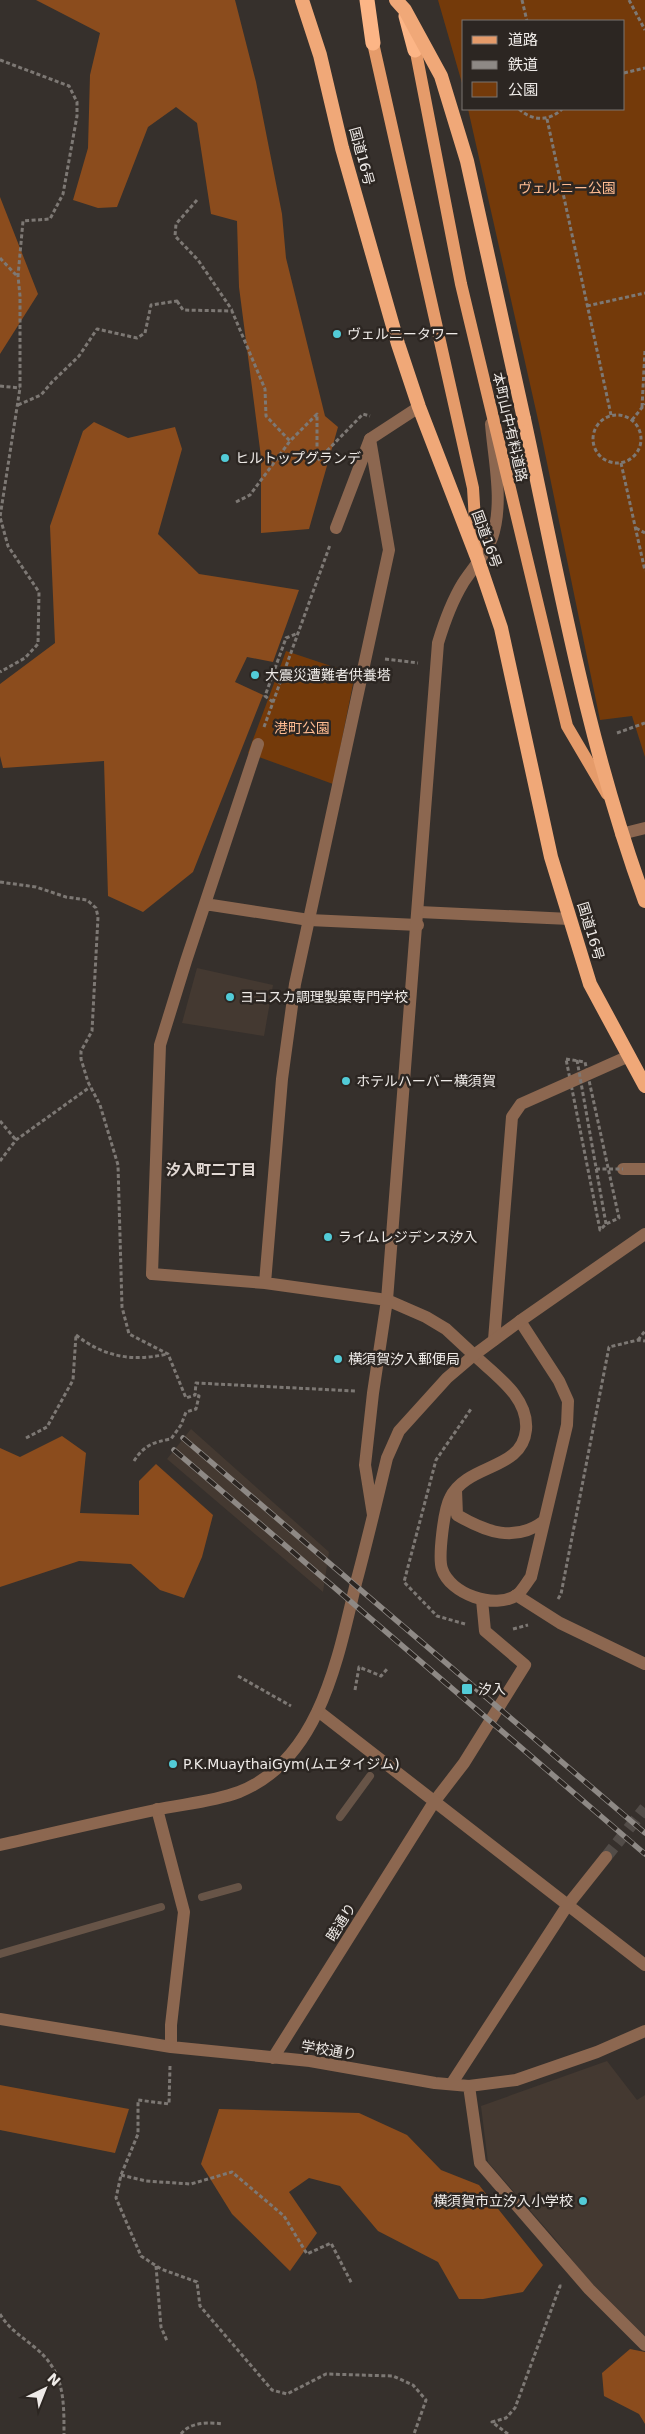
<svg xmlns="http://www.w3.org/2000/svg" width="645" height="2434" font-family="'DejaVu Sans','Noto Sans JP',sans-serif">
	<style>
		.built { fill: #443931 }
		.green { fill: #743a0a }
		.forest { fill: #8b4c1d }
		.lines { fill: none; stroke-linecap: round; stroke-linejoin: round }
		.stream { stroke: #675447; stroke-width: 8 }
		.minor-tunnel { stroke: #524c48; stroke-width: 12; stroke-dasharray: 12 6; stroke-linecap: butt }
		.path { stroke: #7d7874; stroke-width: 3; stroke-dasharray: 4 2.5; stroke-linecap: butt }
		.service { stroke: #8c6750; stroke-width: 12 }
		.pedestrian { stroke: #8c6750; stroke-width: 12 }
		.minor { stroke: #8c6750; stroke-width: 12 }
		.tertiary { stroke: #8c6750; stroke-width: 12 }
		.primary { stroke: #e59b6a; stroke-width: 12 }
		.trunk { stroke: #f0a878; stroke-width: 14 }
		.motorway { stroke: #fcb586; stroke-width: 15 }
		.rail-casing { stroke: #8e8985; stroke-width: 5.5 }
		.rail { stroke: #2c2622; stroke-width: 4; stroke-dasharray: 11; stroke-linecap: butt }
		.path-bridge { stroke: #7d7874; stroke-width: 3; stroke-dasharray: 4 2.5; stroke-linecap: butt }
		.trunk-bridge { stroke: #f0a878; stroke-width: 14 }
		.poi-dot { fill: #52cbd7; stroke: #2c2622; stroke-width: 2 }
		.labels { text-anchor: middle; stroke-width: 5; stroke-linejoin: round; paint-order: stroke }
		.street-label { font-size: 14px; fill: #eeeae7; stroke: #2c2622 }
		.park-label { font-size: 14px; fill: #febb91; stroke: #2c2622 }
		.poi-label { font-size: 14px; fill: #eeeae7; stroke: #2c2622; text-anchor: start }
		.neighbourhood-label { font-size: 15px; font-weight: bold; fill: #e2d9d4; stroke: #2c2622 }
	</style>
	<rect width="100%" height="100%" fill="#36302c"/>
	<path class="built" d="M 197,968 L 273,985 L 264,1036 L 182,1023 Z
		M 191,1429 L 329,1552 L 323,1592 L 167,1459 Z
		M 607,2061 L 637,2100 L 645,2095 L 645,2346 L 641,2346 L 556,2240 L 488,2162 L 481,2106 Z"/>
	<path class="green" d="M 438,0 L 645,0 L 645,757 L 632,716 L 600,720 L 539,424 L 468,109 L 624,109 L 624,21 L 464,21 L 464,90 Z
		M 286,651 L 355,674 L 333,784 L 248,753 Z"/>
	<path class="forest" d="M 36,0 L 235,0 L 256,82 L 282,214 L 286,258 L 325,416 L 338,427 L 309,529 L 261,533 L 261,457 L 239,287 L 237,221 L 211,214 L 197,123 L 176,107 L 148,127 L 117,207 L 98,208 L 73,200 L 88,148 L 90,75 L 100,33 Z
		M 0,197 L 38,294 L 0,354 Z
		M 94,422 L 128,438 L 175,427 L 182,449 L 158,534 L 199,574 L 299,590 L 273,662 L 247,657 L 235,682 L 263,695 L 193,872 L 143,912 L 108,896 L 104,761 L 3,768 L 0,756 L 0,684 L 55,643 L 50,526 L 83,431 Z
		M 62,1436 L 86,1453 L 80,1513 L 139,1515 L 139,1481 L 156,1464 L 213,1515 L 202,1557 L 184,1598 L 160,1590 L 131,1564 L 79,1561 L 0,1587 L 0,1448 L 20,1457 Z
		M 0,2085 L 129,2109 L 115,2153 L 0,2130 Z
		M 219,2109 L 359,2113 L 407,2135 L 441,2170 L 479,2185 L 543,2265 L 523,2292 L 483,2299 L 459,2299 L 438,2262 L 378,2231 L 340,2186 L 309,2178 L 289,2192 L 317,2233 L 290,2271 L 232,2214 L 201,2164 Z
		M 630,2349 L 645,2352 L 645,2424 L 639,2414 L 604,2396 L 602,2373 Z"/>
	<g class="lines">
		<path class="stream" d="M 340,1817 L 370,1776
			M 202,1897 L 238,1887
			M 0,1954 L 161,1907"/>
		<path class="minor-tunnel" d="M 606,1857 L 645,1808"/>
		<path class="path" d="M 522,0 L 527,21
			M 629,0 L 645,30
			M 0,60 L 69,86 L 77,102 L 77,116 L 63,194 L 50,219 L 23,221 L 18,276 L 20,296 L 20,388 L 0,517 L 8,546 L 39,592 L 38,644 L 25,658 L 0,672
			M 624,73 L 645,68
			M 519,109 C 532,121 549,122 562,109
			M 547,119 L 611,415
			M 197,200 L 176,224 L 175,236 L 198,260 L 232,310
			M 0,258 L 17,276
			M 177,301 L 183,310 L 232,311 L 265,389 L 266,416 L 290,441 L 317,414 L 317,461 L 363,414 L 370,416
			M 587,306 L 645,293
			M 0,386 L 20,388
			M 18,405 L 41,395 L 52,382 L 79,356 L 97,329 L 137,338 L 145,333 L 151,305 L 177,301 L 178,303
			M 642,407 L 645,350
			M593 439a24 24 0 1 1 48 0a24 24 0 1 1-48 0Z
			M 632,420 L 645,404
			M 621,463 L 645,571
			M 236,502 L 250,495 L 290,441
			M 636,528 L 645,533
			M 385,659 L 418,663
			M 273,702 L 265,696 L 286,638 L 298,633
			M 264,727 L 330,545
			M 617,733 L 645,723
			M 0,882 L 36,887 L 66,897 L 87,900 L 96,908 L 98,917 L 92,1031 L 81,1051 L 81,1059 L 88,1082 L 100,1105 L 118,1165 L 122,1307 L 129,1334 L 168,1354 L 186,1398 L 195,1395 L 196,1383 L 355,1391
			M 566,1059 L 585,1062 L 619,1218 L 606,1224 L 600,1230 Z
			M 0,1121 L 16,1140
			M 0,1161 L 16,1140 L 90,1087
			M 76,1335 C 104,1357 133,1362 167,1354
			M 638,1340 L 645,1331
			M 26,1438 L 47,1427 L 73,1380 L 76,1335
			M 134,1461 C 144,1445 154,1442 171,1439 L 181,1425 L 186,1412 L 196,1409 L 199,1396 L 195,1395
			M 558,1599 L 561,1594 L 609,1347 L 638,1340 L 645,1341
			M 465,1624 L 437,1616 L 404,1582 L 436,1460 L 471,1409
			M 513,1629 L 528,1625
			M 238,1676 L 291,1706
			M 355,1690 L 359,1667 L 381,1676 L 388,1668
			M 170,2066 L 169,2104 L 138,2100 L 138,2134 L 121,2175 L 116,2198 L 141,2256 L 161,2269 L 197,2282 L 200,2306 L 272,2390 L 287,2394 L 326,2374 L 393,2376 L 413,2385 L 426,2400 L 414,2434
			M 121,2175 L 146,2181 L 191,2184 L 232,2172 L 284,2216 L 307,2254 L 331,2243 L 352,2284
			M 156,2266 L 161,2327 L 167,2341
			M 0,2314 C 8,2328 21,2336 33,2346 C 64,2370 64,2397 64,2434
			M 181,2434 C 190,2422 208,2422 223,2424
			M 508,2434 L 492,2422 L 506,2418 L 515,2408 L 560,2286 L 562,2286"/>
		<path class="service" d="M 336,528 L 370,439
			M 621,834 L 645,828
			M 205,904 L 309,920 L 418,925
			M 152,1274 L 160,1045 L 186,961 L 258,744"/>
		<path class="pedestrian" d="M 623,1169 L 645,1169
			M 516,1595 L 560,1623 L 645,1664
			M 434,1802 L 464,1763 L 525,1665 L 485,1631 L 482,1600"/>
		<path class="minor" d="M 419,912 L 570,919
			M 152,1274 L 265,1283 L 387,1300
			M 265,1283 L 282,1079 L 295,984 L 389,550 L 370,439 L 419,407
			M 494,1340 L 512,1117 L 521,1104 L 629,1056
			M 474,1355 C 495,1375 529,1397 526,1430 C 522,1471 467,1463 450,1498 C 444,1509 438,1557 442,1569 C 450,1594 495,1610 517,1595 C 522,1591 527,1582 531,1577 L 567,1425 L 568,1401 L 559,1381 L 520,1321
			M 456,1490 L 457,1515 C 486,1532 515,1543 544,1521
			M 318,1711 L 645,1965
			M 157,1809 L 184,1912 L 171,2025 L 171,2047
			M 0,2019 L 171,2047 L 310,2061 L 435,2083 L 469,2086 L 516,2080 L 597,2052 L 645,2031
			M 273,2058 L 434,1802
			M 452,2083 L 567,1906 L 606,1857
			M 469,2086 L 480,2163 L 589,2289 L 645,2345"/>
		<path class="tertiary" d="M 387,1300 L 426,1317 L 446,1329 L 474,1355
			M 373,1515 L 365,1465 L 373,1393 L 387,1300 L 438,643 C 444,623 452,601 463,583 C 472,569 486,554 492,538 C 504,503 494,461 491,424
			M 0,1845 C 52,1833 103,1821 155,1810 C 183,1804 212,1802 239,1792 C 320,1760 338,1657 356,1583 C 367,1542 377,1500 387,1458 L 399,1431 L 447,1378 L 474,1355 L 520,1321 L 645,1234"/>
		<path class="primary" d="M 371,34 L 473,488 L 477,553
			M 414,42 L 461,284 L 567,726 L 607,794"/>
		<path class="trunk" d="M 302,0 L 320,55 L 342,148 L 398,344 L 419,407 L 478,560 L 501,628 L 551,857 L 590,984 L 645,1086
			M 524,419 C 559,581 588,746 645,901"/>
		<path class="motorway" d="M 367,0 L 373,43
			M 406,16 L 415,50"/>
		<defs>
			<path id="rail" d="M 183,1438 L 645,1833
				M 174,1450 L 645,1854"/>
		</defs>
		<use href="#rail" class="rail-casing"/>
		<use href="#rail" class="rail"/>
		<path class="path-bridge" d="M 577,1060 L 606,1224
			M 596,1169 L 623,1169"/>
		<path class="trunk-bridge" d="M 396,0 L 405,10 L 441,76 L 467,161 L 524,419"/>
	</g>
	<g class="poi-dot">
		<circle cx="337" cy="334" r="5"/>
		<circle cx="225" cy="458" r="5"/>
		<circle cx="255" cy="675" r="5"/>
		<circle cx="230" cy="997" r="5"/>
		<circle cx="346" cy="1081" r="5"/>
		<circle cx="328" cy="1237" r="5"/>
		<circle cx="338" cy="1359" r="5"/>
		<rect x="461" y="1683" width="12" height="12" rx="2.5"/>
		<circle cx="173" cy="1764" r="5"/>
		<circle cx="583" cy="2201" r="5"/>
	</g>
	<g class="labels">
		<g class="street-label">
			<text transform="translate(362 156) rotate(75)" y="5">国道16号</text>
			<text transform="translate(510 427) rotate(77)" y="5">本町山中有料道路</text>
			<text transform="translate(487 539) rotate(70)" y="5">国道16号</text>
			<text transform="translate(591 931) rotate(73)" y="5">国道16号</text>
			<text transform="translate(341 1922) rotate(-58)" y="5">睦通り</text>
			<text transform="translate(329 2050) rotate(9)" y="5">学校通り</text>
		</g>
		<g class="park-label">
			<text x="567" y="193">ヴェルニー公園</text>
			<text x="302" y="733">港町公園</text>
		</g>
		<g class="poi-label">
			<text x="347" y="339">ヴェルニータワー</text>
			<text x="235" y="463">ヒルトップグランデ</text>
			<text x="265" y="680">大震災遭難者供養塔</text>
			<text x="240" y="1002">ヨコスカ調理製菓専門学校</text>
			<text x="356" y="1086">ホテルハーバー横須賀</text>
			<text x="338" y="1242">ライムレジデンス汐入</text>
			<text x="348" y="1364">横須賀汐入郵便局</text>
			<text x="478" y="1694">汐入</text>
			<text x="183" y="1769">P.K.MuaythaiGym(ムエタイジム)</text>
			<text x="573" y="2206" text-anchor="end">横須賀市立汐入小学校</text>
		</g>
		<g class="neighbourhood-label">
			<text x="211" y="1175">汐入町二丁目</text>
		</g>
	</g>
	<rect x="462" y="20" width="162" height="90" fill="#2c2622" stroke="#7a7471"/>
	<rect x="472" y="36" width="25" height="8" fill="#e59b6a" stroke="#7a7471"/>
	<text x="508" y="45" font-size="15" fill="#eeeae7">道路</text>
	<rect x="472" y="61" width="25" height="8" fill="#8e8985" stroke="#7a7471"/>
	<text x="508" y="70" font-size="15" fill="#eeeae7">鉄道</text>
	<rect x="472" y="82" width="25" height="15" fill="#743a0a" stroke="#7a7471"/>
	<text x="508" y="95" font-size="15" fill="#eeeae7">公園</text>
	<g transform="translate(45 2389) rotate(43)" stroke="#2c2622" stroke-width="4" paint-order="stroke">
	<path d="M0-4L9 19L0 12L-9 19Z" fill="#eeeae7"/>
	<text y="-8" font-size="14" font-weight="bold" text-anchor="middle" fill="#eeeae7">N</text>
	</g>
</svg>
